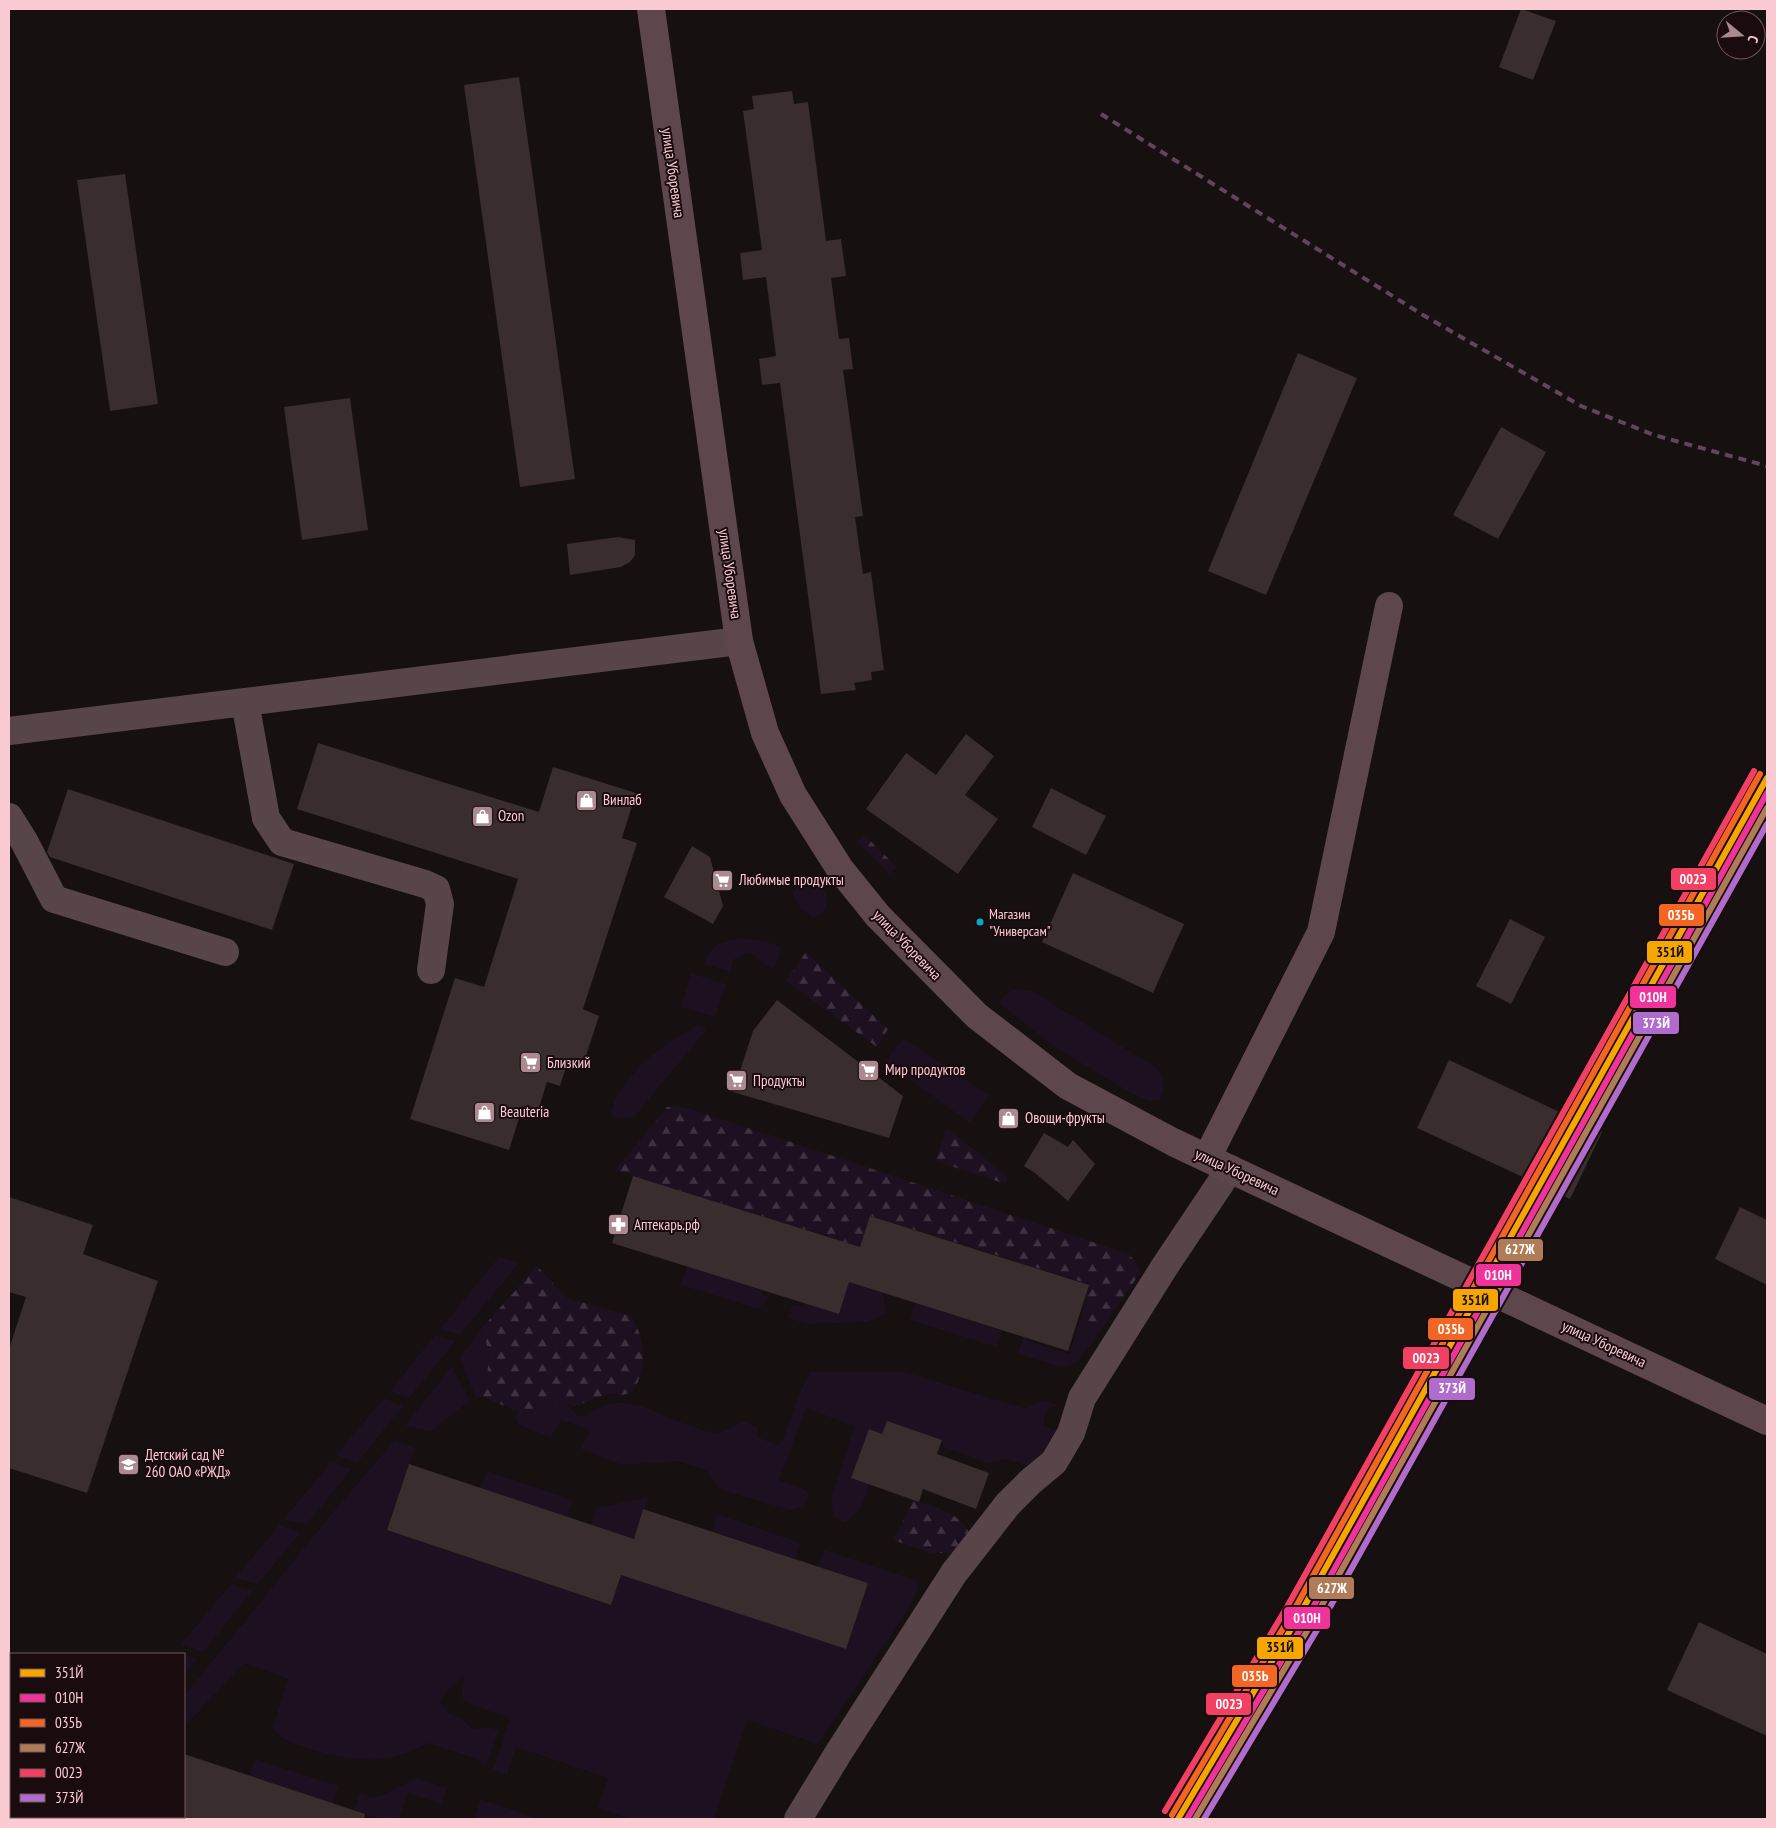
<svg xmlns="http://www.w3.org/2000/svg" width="1776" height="1828" font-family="'PT Sans Narrow',sans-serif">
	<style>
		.grass { fill: #1d1020 }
		.forest { fill: url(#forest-firs) }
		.building { fill: #392d2e }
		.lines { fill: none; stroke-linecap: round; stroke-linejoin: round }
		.street { stroke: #574549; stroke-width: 28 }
		.secondary { stroke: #5d474c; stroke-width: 28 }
		.rail { stroke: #62445d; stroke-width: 4; stroke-dasharray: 8 6; stroke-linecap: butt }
		.rail-1-casing { stroke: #1a0c0e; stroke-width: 10 }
		.rail-2-casing { stroke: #1a0c0e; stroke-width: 10 }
		.rail-3-casing { stroke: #1a0c0e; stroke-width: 10 }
		.rail-4-casing { stroke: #1a0c0e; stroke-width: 10 }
		.rail-5-casing { stroke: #1a0c0e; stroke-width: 10 }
		.rail-6-casing { stroke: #1a0c0e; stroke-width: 10 }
		.rail-1 { stroke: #f7a600; stroke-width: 6 }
		.rail-2 { stroke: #ef339a; stroke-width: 6 }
		.rail-3 { stroke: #f26522; stroke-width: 6 }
		.rail-4 { stroke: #b07c57; stroke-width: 6 }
		.rail-5 { stroke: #f24062; stroke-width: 6 }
		.rail-6 { stroke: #b06ccc; stroke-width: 6 }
		.bus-dot { fill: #00a9ce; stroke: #1a0c0e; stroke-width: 2 }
		.labels { text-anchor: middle; stroke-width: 4; stroke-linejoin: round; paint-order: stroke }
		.bus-label { font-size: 14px; fill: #facbd2; stroke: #1a0c0e; text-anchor: start }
		.street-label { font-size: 15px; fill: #facbd2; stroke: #1a0c0e }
		.poi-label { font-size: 15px; fill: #facbd2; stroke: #1a0c0e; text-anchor: start }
		.line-badge { stroke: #1a0c0e; stroke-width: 2 }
		.badge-label { font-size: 14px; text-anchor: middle; font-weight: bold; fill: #fff }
		.pale-badge-label { font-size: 14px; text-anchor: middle; font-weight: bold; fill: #111 }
	</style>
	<defs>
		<pattern id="forest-firs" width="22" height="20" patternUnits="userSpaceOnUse" patternTransform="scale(1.25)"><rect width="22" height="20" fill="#1d1020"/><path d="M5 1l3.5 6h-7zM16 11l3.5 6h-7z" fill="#3f3140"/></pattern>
	</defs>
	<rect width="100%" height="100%" fill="#161010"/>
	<path class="grass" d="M 817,878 C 826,892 830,896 824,912 L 813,917 L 801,909 L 791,891 Z
		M 739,939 C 753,939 767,940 780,947 L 780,955 L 773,969 L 749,953 L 733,960 L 730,972 L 704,964 C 712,943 719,943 739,939 Z
		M 691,973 L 726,984 L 715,1017 L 681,1007 Z
		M 1020,989 L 1034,992 L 1158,1069 C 1164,1081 1167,1088 1159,1100 L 1149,1101 L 1129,1092 L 1056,1048 L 999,1003 L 1008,992 Z
		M 698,1025 L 707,1029 L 634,1117 L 618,1118 L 611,1116 C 611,1097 632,1074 645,1061 C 658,1048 682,1035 698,1025 Z
		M 903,1038 L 989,1095 L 970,1123 L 885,1062 Z
		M 499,1257 L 519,1263 L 460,1335 L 440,1329 Z
		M 687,1266 L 762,1290 L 761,1294 L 770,1297 L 758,1309 L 681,1285 Z
		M 849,1282 L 883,1293 L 886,1314 L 867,1322 L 807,1324 L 788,1318 L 793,1304 L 803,1307 L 804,1303 L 839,1314 Z
		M 915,1303 L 1002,1331 L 997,1347 L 910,1320 Z
		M 1081,1318 L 1103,1327 C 1069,1377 1074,1371 1018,1354 L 1024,1333 L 1029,1334 L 1027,1341 L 1069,1354 Z
		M 481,1329 L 489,1351 L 487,1378 L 482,1397 L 476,1398 L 459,1358 Z
		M 435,1335 L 456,1341 L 409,1398 L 390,1391 Z
		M 452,1366 L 470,1401 L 431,1431 L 405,1426 Z
		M 810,1372 L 905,1372 L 1026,1409 C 1037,1402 1047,1396 1057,1406 L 1050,1407 L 1045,1416 L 1043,1425 L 1054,1430 L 1062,1428 L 1040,1464 L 1025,1465 L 1005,1459 L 989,1463 L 943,1447 L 941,1440 L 882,1434 L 869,1429 C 869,1458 876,1508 844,1522 L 834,1518 L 831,1500 L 854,1426 L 806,1408 L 779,1480 L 806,1490 C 811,1496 806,1501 803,1507 L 791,1510 L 725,1491 L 719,1488 L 706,1470 L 677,1461 L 622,1465 L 581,1449 L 590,1430 L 561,1420 L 551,1437 L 519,1425 L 515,1417 L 518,1411 C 532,1412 553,1397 564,1402 C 569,1405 574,1412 578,1416 L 586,1416 C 626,1385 656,1417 697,1428 C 702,1429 710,1433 715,1433 C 724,1432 735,1425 744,1421 L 757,1427 L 757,1437 L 778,1445 L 783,1439 L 799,1395 Z
		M 384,1398 L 403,1406 L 357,1463 L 336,1455 Z
		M 394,1441 L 415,1448 L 387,1530 L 611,1605 L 621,1575 L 846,1649 L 868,1583 L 818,1566 L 824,1550 L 914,1580 L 918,1583 L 916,1593 L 909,1608 L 818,1744 L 747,1720 L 714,1819 L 631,1819 L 598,1808 L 608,1778 L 516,1747 L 507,1775 L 493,1770 L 510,1718 L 471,1705 L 463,1700 L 462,1691 L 464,1676 L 446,1692 L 441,1702 L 448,1713 L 461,1718 L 474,1730 L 488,1727 L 499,1730 L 486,1766 L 477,1759 L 428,1743 C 420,1747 412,1751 403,1754 C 372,1766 334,1757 304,1747 C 291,1742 279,1740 273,1727 L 288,1679 L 244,1663 L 187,1724 L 184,1723 L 184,1696 L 334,1511 Z
		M 331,1462 L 352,1469 L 306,1525 L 284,1519 Z
		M 487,1471 L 573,1500 L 567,1517 L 481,1488 Z
		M 649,1497 L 634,1539 L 591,1525 L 597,1508 Z
		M 717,1514 L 801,1543 L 796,1559 L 712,1531 Z
		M 279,1525 L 300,1533 L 258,1584 L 235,1578 Z
		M 231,1584 L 252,1591 L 203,1652 L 181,1644 Z
		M 175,1652 L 197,1658 L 184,1675 L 184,1654 L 173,1654 Z
		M 255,1759 L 339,1786 L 333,1804 L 249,1776 Z
		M 9,1760 L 11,1766 L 11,1817 L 22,1817 L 20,1819 L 9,1819 Z
		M 416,1778 L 447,1788 L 441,1804 L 408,1793 L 399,1819 L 380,1819 L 354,1811 L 360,1793 L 373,1797 L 384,1795 Z
		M 480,1799 L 540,1819 L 474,1819 Z"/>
	<path class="forest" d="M 864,835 L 897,867 L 890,874 L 857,842 Z
		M 806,952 L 888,1029 L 877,1047 L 786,981 Z
		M 677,1106 L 691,1109 L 1129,1254 L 1137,1264 L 1140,1273 L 1103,1327 L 1081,1318 L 1089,1284 L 871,1216 L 860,1247 L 615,1170 L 667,1107 Z
		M 947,1128 L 1008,1177 L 1006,1184 L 935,1161 Z
		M 537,1266 L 567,1298 L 631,1316 C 647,1342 646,1365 634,1391 L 623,1395 L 610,1393 L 576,1406 L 552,1401 L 527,1412 L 518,1411 L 482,1397 L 487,1378 L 489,1351 L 481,1329 Z
		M 914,1500 C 934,1508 964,1513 970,1536 L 952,1553 L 931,1553 L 893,1540 Z"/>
	<path class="building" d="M 1521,9 L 1556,21 L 1533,80 L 1499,67 Z
		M 519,77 L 575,479 L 520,487 L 464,85 Z
		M 792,91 L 794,104 L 808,102 L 826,241 L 841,239 L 846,276 L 831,278 L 839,339 L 849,338 L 853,369 L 843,370 L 863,516 L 855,517 L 863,574 L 871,572 L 884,670 L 871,672 L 872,680 L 854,683 L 856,690 L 821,694 L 780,383 L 762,385 L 759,359 L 776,356 L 766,277 L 743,280 L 740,253 L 762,250 L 743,111 L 754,109 L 752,96 Z
		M 125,174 L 158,404 L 110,411 L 77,180 Z
		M 1298,353 L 1357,378 L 1266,595 L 1208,571 Z
		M 350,398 L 368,530 L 302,540 L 284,407 Z
		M 1501,427 L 1546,452 L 1498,539 L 1453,515 Z
		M 618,537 L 635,540 L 635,555 L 630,562 L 621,567 L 570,575 L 567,544 Z
		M 966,734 L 994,756 L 965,795 L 998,819 L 958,874 L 866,809 L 906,753 L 936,775 Z
		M 318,743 L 539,812 L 553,767 L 636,793 L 622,838 L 637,843 L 583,1009 L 599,1016 L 584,1062 L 569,1058 L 560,1086 L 547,1082 L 538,1111 L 523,1106 L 509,1150 L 410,1119 L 455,978 L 484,987 L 518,879 L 297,809 Z
		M 1051,788 L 1106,816 L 1086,855 L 1032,827 Z
		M 68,789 L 294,864 L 272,930 L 50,857 L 47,852 Z
		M 692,846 L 710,857 L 723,906 L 713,924 L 664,897 Z
		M 1073,873 L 1184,924 L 1153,993 L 1042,942 Z
		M 1510,919 L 1545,937 L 1511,1004 L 1476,986 Z
		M 777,1000 L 903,1096 L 889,1138 L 733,1092 L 753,1031 Z
		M 1449,1060 L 1602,1132 L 1570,1199 L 1417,1128 Z
		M 1044,1133 L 1068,1147 L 1073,1140 L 1095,1164 L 1068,1201 L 1035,1173 L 1024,1166 Z
		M 633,1176 L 860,1247 L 870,1216 L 1089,1285 L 1068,1351 L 849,1282 L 839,1314 L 612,1243 Z
		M 9,1197 L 93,1225 L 83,1254 L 158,1281 L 87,1493 L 9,1468 L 9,1349 L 26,1297 L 9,1292 Z
		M 1740,1207 L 1767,1220 L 1767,1285 L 1715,1259 Z
		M 887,1421 L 942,1440 L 937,1454 L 989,1473 L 976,1509 L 923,1489 L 919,1502 L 851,1478 L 869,1429 L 882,1434 Z
		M 409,1464 L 634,1539 L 643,1509 L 868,1583 L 846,1649 L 621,1575 L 611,1605 L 387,1530 Z
		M 1699,1622 L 1767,1654 L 1767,1736 L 1667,1690 Z
		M 184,1754 L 365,1814 L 364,1819 L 184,1819 Z"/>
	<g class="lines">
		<path class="street" d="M 245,702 L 266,818 L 282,842 L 425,884 L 436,889 L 440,904 L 431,970
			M 9,731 L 739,641
			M 9,817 L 24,841 L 54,899 L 225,952
			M 798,1819 L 839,1752 L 954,1573 L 1008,1504 L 1030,1482 L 1054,1462 L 1071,1433 L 1082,1398 L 1165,1266 L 1230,1169"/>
		<path class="secondary" d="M 651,9 L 739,641 L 765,733 L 793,795 L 840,869 L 878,916 L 977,1016 L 1068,1086 L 1173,1142 L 1230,1169 L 1767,1421
			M 1207,1158 L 1321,932 L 1389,606"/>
		<path class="rail" d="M 1101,114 L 1423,315 L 1581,406 L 1654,435 L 1767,466"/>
		<defs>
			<path id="rail-1" d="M 1178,1819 L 1300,1614 L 1767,778"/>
			<path id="rail-2" d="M 1187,1819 L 1307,1618 L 1767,793"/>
			<path id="rail-3" d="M 1172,1815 L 1294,1610 L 1760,774"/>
			<path id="rail-4" d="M 1195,1819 L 1313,1621 L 1767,808"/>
			<path id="rail-5" d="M 1165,1811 L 1287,1607 L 1754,771"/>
			<path id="rail-6" d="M 1204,1819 L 1320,1625 L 1767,824"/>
		</defs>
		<use href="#rail-1" class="rail-1-casing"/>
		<use href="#rail-2" class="rail-2-casing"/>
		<use href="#rail-3" class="rail-3-casing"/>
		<use href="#rail-4" class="rail-4-casing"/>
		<use href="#rail-5" class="rail-5-casing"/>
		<use href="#rail-6" class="rail-6-casing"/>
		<use href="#rail-1" class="rail-1"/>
		<use href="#rail-2" class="rail-2"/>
		<use href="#rail-3" class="rail-3"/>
		<use href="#rail-4" class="rail-4"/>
		<use href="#rail-5" class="rail-5"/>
		<use href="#rail-6" class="rail-6"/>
	</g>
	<defs>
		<symbol id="shop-square" viewBox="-11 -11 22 22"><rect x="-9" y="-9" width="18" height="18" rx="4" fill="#aa8a8e" stroke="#1a0c0e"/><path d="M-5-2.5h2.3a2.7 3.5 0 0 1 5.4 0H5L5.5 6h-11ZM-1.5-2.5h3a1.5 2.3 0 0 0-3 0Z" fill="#fff"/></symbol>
		<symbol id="supermarket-square" viewBox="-11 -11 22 22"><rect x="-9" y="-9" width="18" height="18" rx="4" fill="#aa8a8e" stroke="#1a0c0e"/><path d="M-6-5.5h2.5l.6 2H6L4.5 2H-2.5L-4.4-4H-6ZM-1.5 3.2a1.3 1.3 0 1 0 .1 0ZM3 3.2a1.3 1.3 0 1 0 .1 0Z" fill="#fff"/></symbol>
		<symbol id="pharmacy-square" viewBox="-11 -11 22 22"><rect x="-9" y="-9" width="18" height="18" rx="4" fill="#aa8a8e" stroke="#1a0c0e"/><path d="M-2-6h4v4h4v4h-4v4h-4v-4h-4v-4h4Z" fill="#fff"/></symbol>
		<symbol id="school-square" viewBox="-11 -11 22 22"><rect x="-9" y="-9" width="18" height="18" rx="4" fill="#aa8a8e" stroke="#1a0c0e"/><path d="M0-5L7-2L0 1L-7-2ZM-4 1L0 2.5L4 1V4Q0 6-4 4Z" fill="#fff"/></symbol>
	</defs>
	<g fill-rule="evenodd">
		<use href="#shop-square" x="574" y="788" width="25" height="25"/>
		<use href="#shop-square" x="470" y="804" width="25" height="25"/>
		<use href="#supermarket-square" x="710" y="868" width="25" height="25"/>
		<use href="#supermarket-square" x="518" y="1050" width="25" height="25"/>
		<use href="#supermarket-square" x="856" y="1058" width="25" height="25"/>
		<use href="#supermarket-square" x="724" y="1068" width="25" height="25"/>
		<use href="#shop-square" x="472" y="1100" width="25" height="25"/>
		<use href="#shop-square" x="996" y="1106" width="25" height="25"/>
		<use href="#pharmacy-square" x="606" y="1212" width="25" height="25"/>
		<use href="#school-square" x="116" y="1452" width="25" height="25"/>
	</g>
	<circle class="bus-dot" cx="980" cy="922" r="4.5"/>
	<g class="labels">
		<g class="bus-label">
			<text x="989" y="919">Магазин<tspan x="989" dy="17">"Универсам"</tspan></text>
		</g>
		<g class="street-label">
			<text transform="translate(673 173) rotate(82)" y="5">улица Уборевича</text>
			<text transform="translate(730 574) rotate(82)" y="5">улица Уборевича</text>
			<text transform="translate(907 945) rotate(46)" y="5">улица Уборевича</text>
			<text transform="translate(1237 1172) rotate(25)" y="5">улица Уборевича</text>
			<text transform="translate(1604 1344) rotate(25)" y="5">улица Уборевича</text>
		</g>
		<g class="poi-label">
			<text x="603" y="805">Винлаб</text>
			<text x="498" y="821">Ozon</text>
			<text x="739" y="885">Любимые продукты</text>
			<text x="547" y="1068">Близкий</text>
			<text x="885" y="1075">Мир продуктов</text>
			<text x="753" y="1086">Продукты</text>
			<text x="500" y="1117">Beauteria</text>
			<text x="1025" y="1123">Овощи-фрукты</text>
			<text x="634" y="1230">Аптекарь.рф</text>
			<text x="145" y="1460">Детский сад №<tspan x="145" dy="17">260 ОАО «РЖД»</tspan></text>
		</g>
	</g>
	<g class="line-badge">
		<rect x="1670" y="867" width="47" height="24" rx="5" fill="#f24062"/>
		<rect x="1658" y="903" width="47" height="24" rx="5" fill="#f26522"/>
		<rect x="1646" y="940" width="47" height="24" rx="5" fill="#f7a600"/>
		<rect x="1629" y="985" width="48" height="24" rx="5" fill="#ef339a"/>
		<rect x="1632" y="1011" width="48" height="24" rx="5" fill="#b06ccc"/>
		<rect x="1497" y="1238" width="47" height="24" rx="5" fill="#b07c57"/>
		<rect x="1475" y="1263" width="47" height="24" rx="5" fill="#ef339a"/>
		<rect x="1452" y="1288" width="47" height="24" rx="5" fill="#f7a600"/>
		<rect x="1427" y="1317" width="47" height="24" rx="5" fill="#f26522"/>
		<rect x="1402" y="1346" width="48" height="24" rx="5" fill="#f24062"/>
		<rect x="1428" y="1377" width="48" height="24" rx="5" fill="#b06ccc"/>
		<rect x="1308" y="1576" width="47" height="24" rx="5" fill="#b07c57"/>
		<rect x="1283" y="1606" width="48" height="24" rx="5" fill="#ef339a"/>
		<rect x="1256" y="1636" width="48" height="24" rx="5" fill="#f7a600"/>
		<rect x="1231" y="1664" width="47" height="24" rx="5" fill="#f26522"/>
		<rect x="1205" y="1692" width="47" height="24" rx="5" fill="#f24062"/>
	</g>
	<g class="badge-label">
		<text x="1693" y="884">002Э</text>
		<text x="1681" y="920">035Ь</text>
		<text x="1653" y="1002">010Н</text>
		<text x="1656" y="1028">373Й</text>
		<text x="1520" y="1254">627Ж</text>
		<text x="1498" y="1280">010Н</text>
		<text x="1451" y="1334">035Ь</text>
		<text x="1426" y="1363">002Э</text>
		<text x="1452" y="1393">373Й</text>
		<text x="1332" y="1593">627Ж</text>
		<text x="1307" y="1623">010Н</text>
		<text x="1255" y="1681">035Ь</text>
		<text x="1229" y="1709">002Э</text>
	</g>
	<g class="pale-badge-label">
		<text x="1670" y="957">351Й</text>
		<text x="1475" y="1305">351Й</text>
		<text x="1280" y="1652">351Й</text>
	</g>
	<rect width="1776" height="1828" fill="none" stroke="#facbd2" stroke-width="20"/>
	<rect x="10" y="1653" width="175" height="165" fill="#1a0c0e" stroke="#74585c"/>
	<rect x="20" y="1669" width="25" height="8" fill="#f7a600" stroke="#74585c"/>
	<text x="55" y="1678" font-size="15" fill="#facbd2">351Й</text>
	<rect x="20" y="1694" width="25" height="8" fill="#ef339a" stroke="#74585c"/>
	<text x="55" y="1703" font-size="15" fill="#facbd2">010Н</text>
	<rect x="20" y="1719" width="25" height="8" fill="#f26522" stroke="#74585c"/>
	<text x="55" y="1728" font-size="15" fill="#facbd2">035Ь</text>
	<rect x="20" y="1744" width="25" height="8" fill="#b07c57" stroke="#74585c"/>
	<text x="55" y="1753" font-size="15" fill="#facbd2">627Ж</text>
	<rect x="20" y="1769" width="25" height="8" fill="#f24062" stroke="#74585c"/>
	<text x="55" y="1778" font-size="15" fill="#facbd2">002Э</text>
	<rect x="20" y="1794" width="25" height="8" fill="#b06ccc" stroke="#74585c"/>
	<text x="55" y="1803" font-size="15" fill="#facbd2">373Й</text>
	<g transform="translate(1741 35) rotate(108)"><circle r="24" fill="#1a0c0e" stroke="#74585c"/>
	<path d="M0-4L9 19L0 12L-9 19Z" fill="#aa8a8e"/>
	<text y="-8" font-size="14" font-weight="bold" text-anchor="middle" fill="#facbd2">С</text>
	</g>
</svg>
